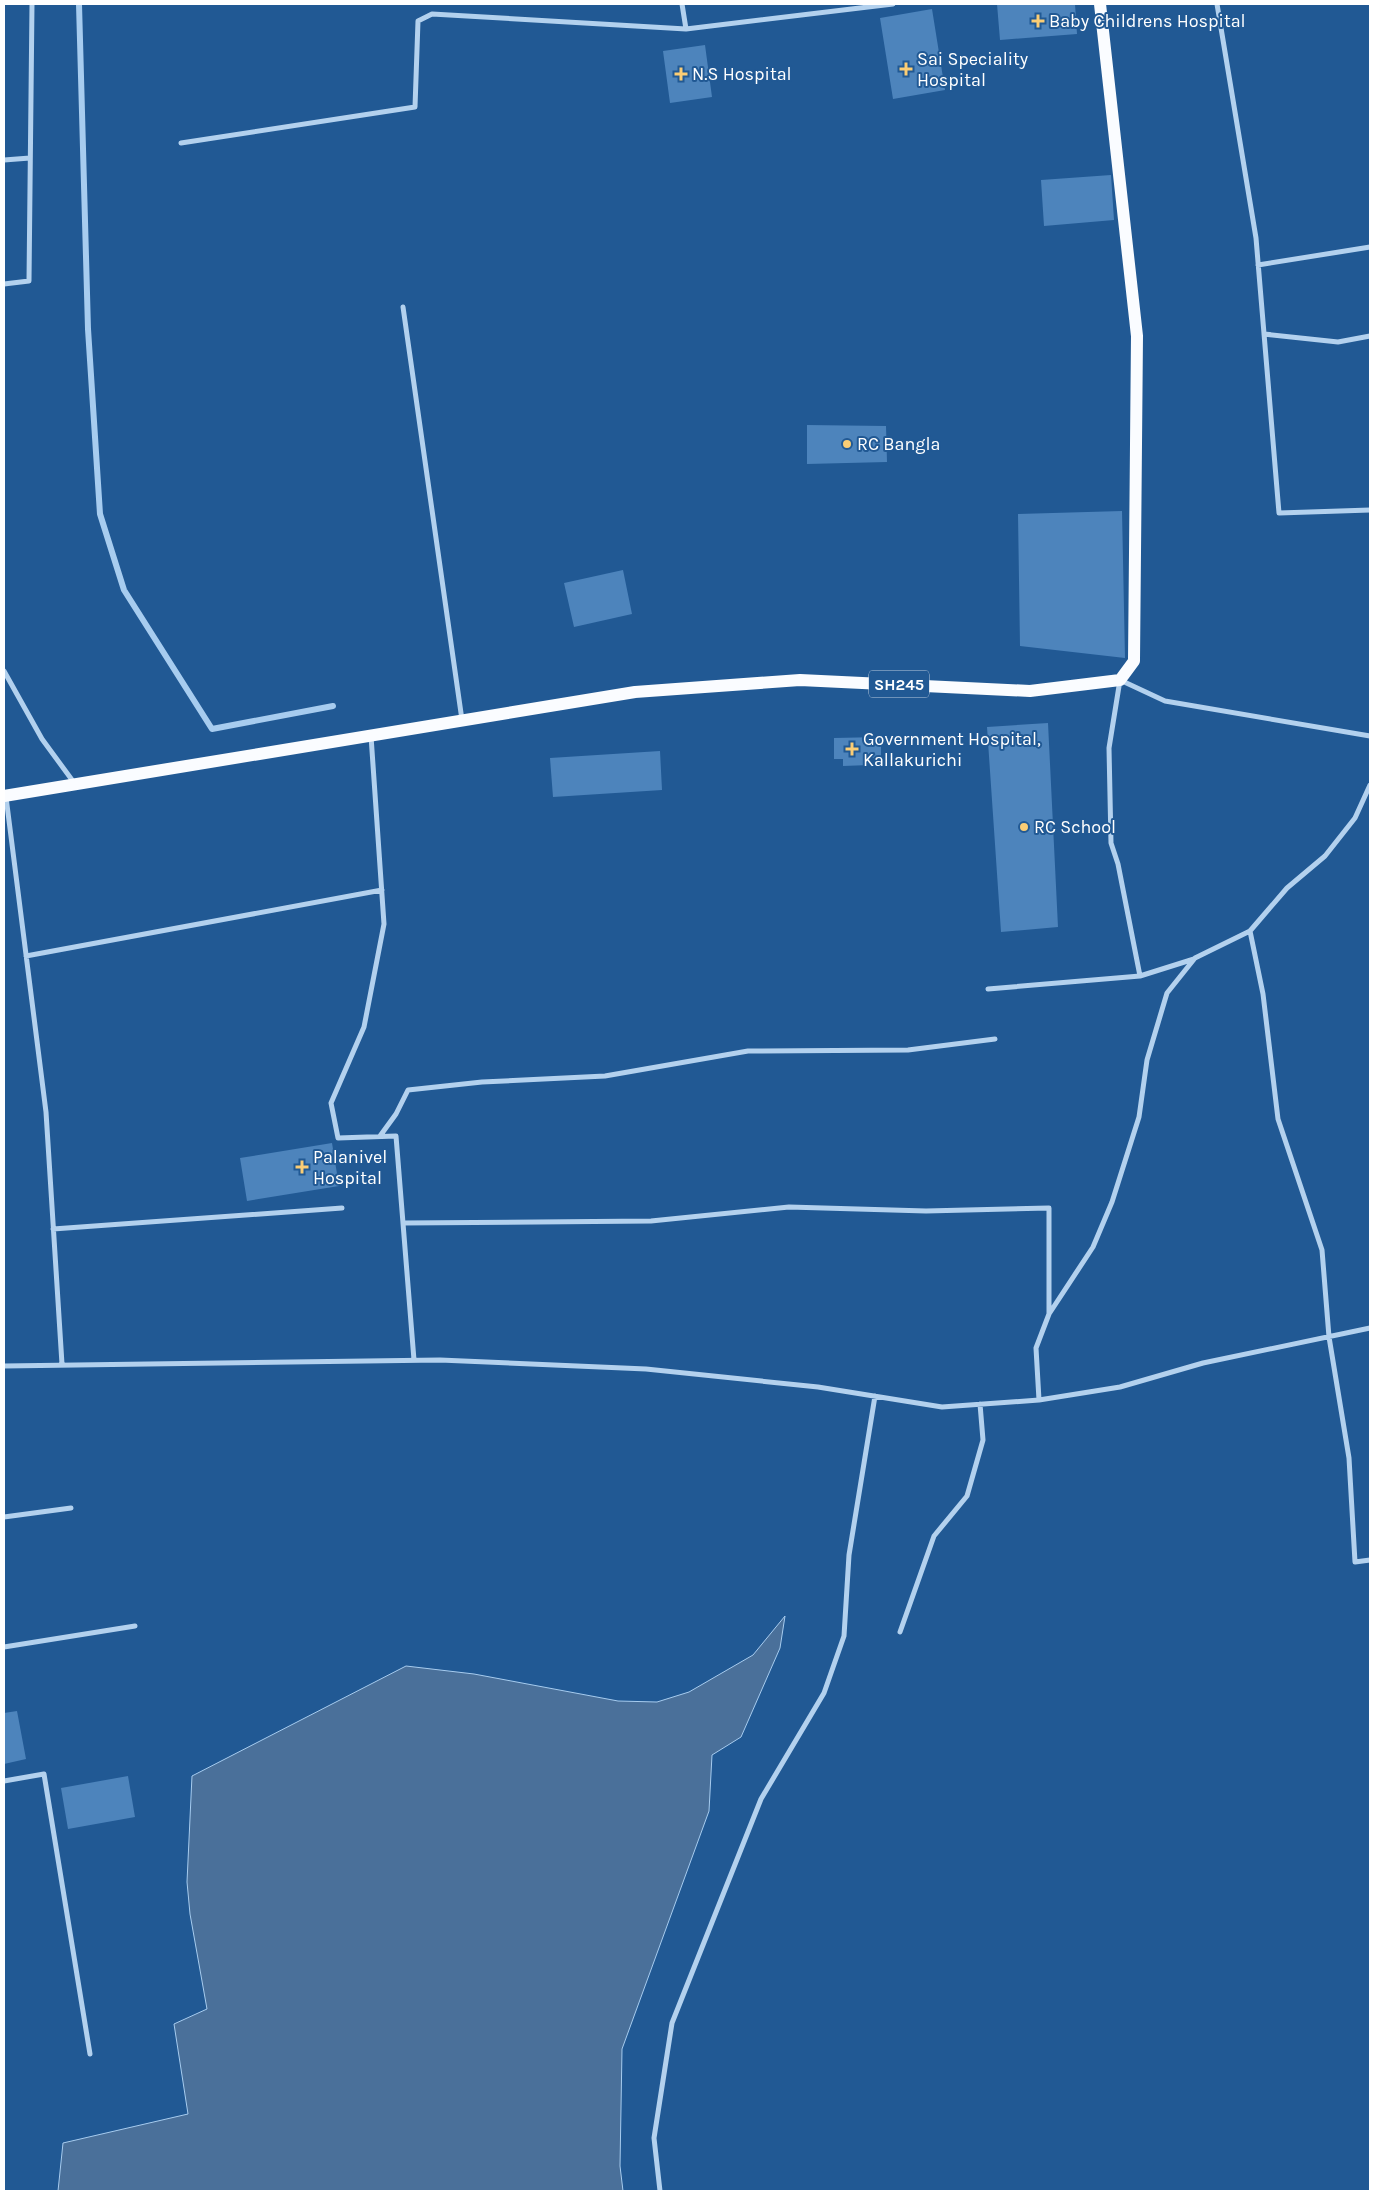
<svg xmlns="http://www.w3.org/2000/svg" width="1374" height="2195" font-family="Karla,sans-serif">
	<style>
		.water { fill: #4a709a; stroke: #a7ccef }
		.lines { fill: none; stroke-linecap: round; stroke-linejoin: round }
		.stream { stroke: #a7ccef; stroke-width: 6 }
		.building { fill: #4d84bc }
		.minor { stroke: #b3d1ee; stroke-width: 5 }
		.primary { stroke: #fafcff; stroke-width: 12 }
		.poi-dot { fill: #facd75; stroke: #215994; stroke-width: 2 }
		.labels { text-anchor: middle; stroke-width: 4; stroke-linejoin: round; paint-order: stroke }
		.shield { fill: #215994; stroke: #bccddf; stroke-width: 1 }
		.shield-label { font-size: 16px; font-weight: bold; fill: #fff }
		.poi-label { font-size: 18px; fill: #fff; stroke: #215994; text-anchor: start }
	</style>
	<rect width="100%" height="100%" fill="#215994"/>
	<path class="water" d="M 785,1616 L 780,1648 L 741,1737 L 712,1755 L 709,1811 L 622,2049 L 620,2166 L 623,2191 L 58,2191 L 63,2143 L 188,2114 L 174,2024 L 207,2009 L 190,1914 L 187,1882 L 192,1776 L 406,1666 L 474,1674 L 618,1701 L 657,1702 L 689,1692 L 753,1655 Z"/>
	<g class="lines">
		<path class="stream" d="M 79,4 L 88,329 L 100,514 L 124,590 L 212,729 L 333,706"/>
	</g>
	<path class="building" d="M 997,4 L 1075,4 L 1077,34 L 1000,40 Z
		M 932,9 L 945,90 L 893,99 L 880,18 Z
		M 705,45 L 712,97 L 670,103 L 663,51 Z
		M 1111,175 L 1114,220 L 1044,226 L 1041,180 Z
		M 807,425 L 886,426 L 887,462 L 807,464 Z
		M 1122,511 L 1125,658 L 1020,646 L 1018,514 Z
		M 623,570 L 632,614 L 574,627 L 564,583 Z
		M 1048,723 L 1058,927 L 1001,932 L 987,727 Z
		M 881,737 L 881,757 L 870,758 L 870,765 L 843,766 L 843,759 L 834,759 L 834,738 Z
		M 660,751 L 662,790 L 553,797 L 550,758 Z
		M 332,1143 L 339,1186 L 247,1201 L 240,1158 Z
		M 17,1711 L 26,1759 L 4,1764 L 4,1713 Z
		M 128,1776 L 135,1817 L 68,1829 L 61,1788 Z"/>
	<g class="lines">
		<path class="minor" d="M 682,4 L 686,29 L 893,4
			M 1217,4 L 1256,238 L 1279,513 L 1370,510
			M 181,143 L 415,107 L 418,21 L 432,14 L 686,29
			M 4,160 L 30,158
			M 1258,265 L 1370,247
			M 4,284 L 29,281 L 32,4
			M 403,307 L 462,720
			M 1264,334 L 1338,342 L 1370,336
			M 4,671 L 42,739 L 75,784
			M 371,736 L 384,924 L 364,1027 L 331,1103 L 338,1138 L 396,1136 L 414,1360
			M 6,797 L 46,1112 L 62,1364
			M 1250,931 L 1263,994 L 1278,1119 L 1322,1250 L 1329,1337 L 1349,1458 L 1355,1562 L 1370,1560
			M 26,956 L 382,890
			M 1140,976 L 1118,864 L 1111,843 L 1109,748 L 1120,680 L 1165,701 L 1370,736
			M 988,989 L 1140,976 L 1194,959
			M 380,1136 L 396,1114 L 408,1090 L 482,1082 L 605,1076 L 748,1051 L 908,1050 L 995,1039
			M 403,1223 L 651,1221 L 789,1207 L 926,1211 L 1049,1208 L 1049,1314
			M 53,1229 L 342,1208
			M 4,1366 L 440,1360 L 646,1369 L 818,1387 L 942,1407 L 1039,1400 L 1120,1387 L 1203,1363 L 1370,1328
			M 1039,1400 L 1036,1348 L 1049,1314 L 1093,1247 L 1112,1202 L 1139,1117 L 1147,1060 L 1167,993 L 1195,958 L 1250,931 L 1287,888 L 1325,856 L 1355,818 L 1370,785
			M 4,1517 L 71,1508
			M 900,1632 L 934,1536 L 967,1496 L 983,1440 L 980,1404
			M 4,1647 L 135,1626
			M 4,1781 L 44,1774 L 90,2054
			M 660,2191 L 654,2138 L 672,2023 L 761,1799 L 824,1693 L 844,1636 L 849,1555 L 875,1396"/>
		<path class="primary" d="M 4,796 L 635,692 L 800,680 L 1030,691 L 1120,680 L 1134,661 L 1137,336 L 1100,4"/>
	</g>
	<g class="poi-dot">
		<path d="M1035.5 13.5h5v5h5v5h-5v5h-5v-5h-5v-5h5z"/>
		<path d="M903.5 61.5h5v5h5v5h-5v5h-5v-5h-5v-5h5z"/>
		<path d="M678.5 66.5h5v5h5v5h-5v5h-5v-5h-5v-5h5z"/>
		<circle cx="847" cy="444" r="5"/>
		<path d="M849.5 741.5h5v5h5v5h-5v5h-5v-5h-5v-5h5z"/>
		<circle cx="1024" cy="827" r="5"/>
		<path d="M299.5 1159.5h5v5h5v5h-5v5h-5v-5h-5v-5h5z"/>
	</g>
	<g class="labels">
		<rect class="shield" x="869" y="670.5" width="60" height="27" rx="4"/>
		<g class="shield-label">
			<text x="899" y="690">SH245</text>
		</g>
		<g class="poi-label">
			<text x="1049" y="27">Baby Childrens Hospital</text>
			<text x="917" y="65">Sai Speciality<tspan x="917" dy="21">Hospital</tspan></text>
			<text x="692" y="80">N.S Hospital</text>
			<text x="857" y="450">RC Bangla</text>
			<text x="863" y="745">Government Hospital,<tspan x="863" dy="21">Kallakurichi</tspan></text>
			<text x="1034" y="833">RC School</text>
			<text x="313" y="1163">Palanivel<tspan x="313" dy="21">Hospital</tspan></text>
		</g>
	</g>
	<rect width="1374" height="2195" fill="none" stroke="#ffffff" stroke-width="10"/>
</svg>
